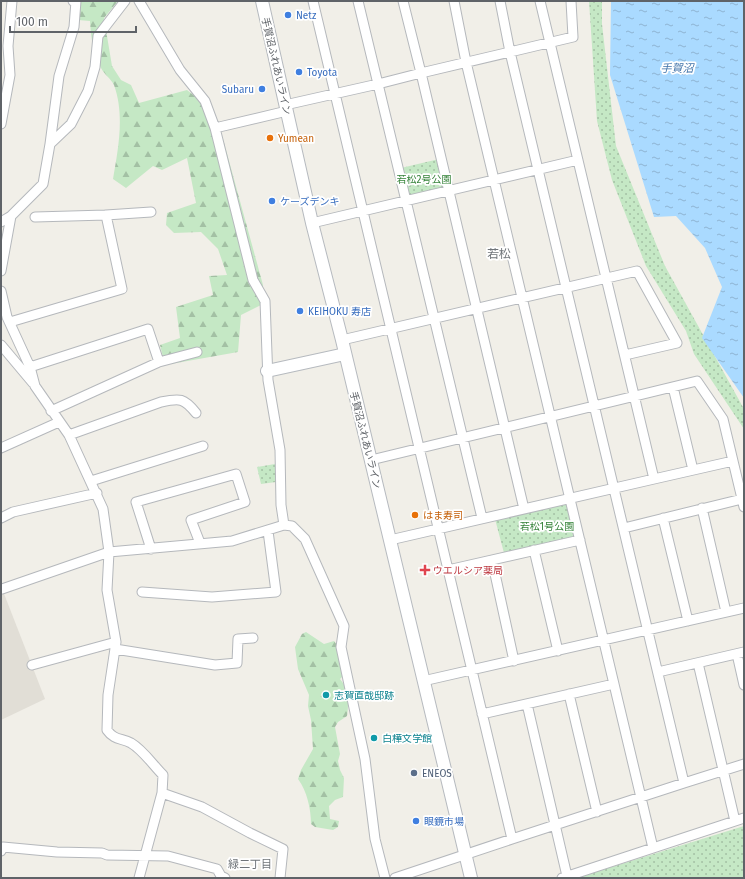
<svg xmlns="http://www.w3.org/2000/svg" width="745" height="879" font-family="'Fira Sans','Noto Sans JP',sans-serif">
	<style>
		.education { fill: #e1ded6 }
		.forest { fill: url(#forest-firs) }
		.park { fill: url(#park-dots) }
		.water { fill: url(#water-ripples) }
		.lines { fill: none; stroke-linecap: round; stroke-linejoin: round }
		.street-casing { stroke: #b5b8bc; stroke-width: 11 }
		.secondary-casing { stroke: #b6babf; stroke-width: 14 }
		.street { stroke: #fff; stroke-width: 9 }
		.secondary { stroke: #fff; stroke-width: 12 }
		.shop-dot { fill: #3f7fe0; stroke: #fff; stroke-width: 1.5 }
		.food-dot { fill: #e8710a; stroke: #fff; stroke-width: 1.5 }
		.health-dot { fill: #e0444e; stroke: #fff; stroke-width: 1.5 }
		.culture-dot { fill: #0f9aa8; stroke: #fff; stroke-width: 1.5 }
		.service-dot { fill: #5c6f8a; stroke: #fff; stroke-width: 1.5 }
		.labels { text-anchor: middle; stroke-width: 3.5; stroke-linejoin: round; paint-order: stroke }
		.shop-label { font-size: 10px; fill: #366cbe; stroke: #fff; text-anchor: start }
		.street-label { font-size: 10px; fill: #5f6368; stroke: #fff }
		.food-label { font-size: 10px; fill: #c56008; stroke: #fff; text-anchor: start }
		.park-label { font-size: 10px; fill: #348238; stroke: #fff }
		.health-label { font-size: 10px; fill: #be3a42; stroke: #fff; text-anchor: start }
		.culture-label { font-size: 10px; fill: #0d838f; stroke: #fff; text-anchor: start }
		.service-label { font-size: 10px; fill: #4e5e75; stroke: #fff; text-anchor: start }
		.water-label { font-size: 11px; font-style: italic; fill: #4174aa; stroke: #fff }
		.neighbourhood-label { font-size: 11px; fill: #70757a; stroke: #fff }
		.quarter-label { font-size: 12px; fill: #70757a; stroke: #fff }
	</style>
	<defs>
		<pattern id="forest-firs" width="22" height="20" patternUnits="userSpaceOnUse"><rect width="22" height="20" fill="#c5e8c5"/><path d="M5 1l3.5 6h-7zM16 11l3.5 6h-7z" fill="#a3c0a4"/></pattern>
		<pattern id="park-dots" width="8" height="8" patternUnits="userSpaceOnUse"><rect width="8" height="8" fill="#c5e8c5"/><path d="M2 2h.1M6 6h.1" fill="none" stroke="#a3c0a4" stroke-width="1.8" stroke-linecap="round"/></pattern>
		<pattern id="water-ripples" width="26" height="14" patternUnits="userSpaceOnUse"><rect width="26" height="14" fill="#aadaff"/><path d="M2 4q2-2 4 0t4 0M15 11q2-2 4 0t4 0" fill="none" stroke="#8eb4d2"/></pattern>
	</defs>
	<rect width="100%" height="100%" fill="#f1efe8"/>
	<path class="education" d="M 1,586 L 45,699 L 1,720 Z"/>
	<path class="forest" d="M 71,1 L 118,1 L 104,18 L 112,66 L 121,80 L 131,85 L 139,103 L 187,90 L 201,101 L 223,139 L 263,285 L 261,305 L 241,315 L 238,352 L 165,365 L 160,345 L 180,338 L 176,307 L 213,295 L 209,276 L 227,275 L 218,249 L 201,232 L 174,233 L 166,225 L 167,213 L 196,203 L 187,158 L 162,170 L 153,166 L 126,188 L 113,179 C 118,150 125,115 114,85 C 111,79 104,74 101,68 C 93,53 91,38 90,21 L 78,20 Z
		M 306,632 L 324,644 L 334,641 L 337,645 L 344,675 L 340,679 C 349,689 349,703 347,716 L 338,722 L 335,727 L 340,754 L 338,761 L 340,770 L 344,778 L 343,797 L 335,800 L 329,806 L 330,819 L 339,821 L 338,827 L 333,830 L 315,827 L 311,824 C 311,809 307,791 298,779 L 301,770 L 313,749 L 311,720 L 308,706 L 309,695 L 298,669 L 295,647 L 302,634 Z"/>
	<path class="park" d="M 589,1 L 602,1 L 602,24 L 616,146 L 665,266 L 744,409 L 744,429 L 694,354 L 686,331 L 646,266 L 612,180 L 597,121 Z
		M 439,159 L 446,190 L 407,198 L 401,168 Z
		M 275,464 L 276,482 L 261,484 L 257,467 Z
		M 566,501 L 574,535 L 572,540 L 504,553 L 495,519 Z
		M 744,826 L 744,878 L 576,878 Z"/>
	<path class="water" d="M 611,1 L 744,1 L 744,398 L 702,338 L 722,287 L 705,248 L 676,216 L 654,217 L 610,75 Z"/>
	<g class="lines">
		<defs>
			<path id="street" d="M 139,1 L 180,70 L 205,101 L 215,128 L 253,280 L 265,301 L 268,380 L 280,450 L 281,505 L 284,525 L 292,526 L 305,539 L 344,626 L 341,647 L 365,759 L 375,839 L 385,878
				M 313,1 L 512,839 L 395,878
				M 358,1 L 378,84 L 421,73 L 403,1
				M 454,1 L 466,62 L 653,848
				M 500,1 L 510,52 L 421,73 L 524,509
				M 540,1 L 654,479 L 733,461 L 744,507
				M 285,105 L 378,84 L 482,518
				M 1,124 L 10,75 L 8,46 L 12,1
				M 215,128 L 287,111
				M 50,144 L 59,76 L 74,27 L 76,1 L 73,1
				M 35,217 L 106,215 L 151,212
				M 1,222 L 11,216 L 43,184 L 50,144 L 71,124 L 88,91 L 95,67 L 98,36 L 125,1
				M 312,223 L 578,160
				M 1,271 L 11,216
				M 1,291 L 7,317 L 30,367 L 35,386 L 69,435 L 103,509 L 109,552 L 107,590 L 116,642 L 108,695 L 107,730 C 114,740 121,738 131,743 C 143,750 153,765 163,775 L 162,793
				M 10,322 L 122,289 L 106,215
				M 342,340 L 637,271 L 677,343 L 625,355
				M 1,345 L 33,383
				M 30,367 L 148,329 L 159,362
				M 673,387 L 693,470
				M 51,411 L 159,362 L 197,352
				M 69,435 L 161,402 C 180,398 184,398 196,413
				M 1,448 L 59,422
				M 371,460 L 697,381 L 723,419 L 733,461
				M 91,481 L 203,446
				M 702,508 L 726,612
				M 1,518 L 13,512 L 97,493
				M 663,518 L 688,621
				M 624,528 L 742,499
				M 390,540 L 654,479
				M 151,549 L 136,502 L 236,474 L 245,502 L 191,520 L 200,543
				M 534,550 L 558,651
				M 492,560 L 514,661
				M 448,570 L 580,540
				M 2,589 L 109,552 L 232,541 L 284,525
				M 142,592 L 212,597 L 276,592 L 268,531
				M 115,649 L 215,665 L 237,663 L 238,639 L 253,638
				M 737,654 L 744,685
				M 698,663 L 735,821
				M 32,665 L 116,642
				M 658,672 L 744,652
				M 423,681 L 744,608
				M 569,694 L 597,812
				M 527,704 L 567,876
				M 482,714 L 614,684
				M 684,783 L 744,764
				M 512,839 L 684,783 L 510,52 L 573,37 L 571,1
				M 1,851 L 3,847 L 57,852 L 102,853 L 107,855 L 168,856 L 217,869 L 221,876 L 225,878
				M 139,878 L 162,793 L 202,807 L 250,833 L 283,849 L 280,878
				M 562,878 L 744,818"/>
			<path id="secondary" d="M 262,1 L 312,223 L 342,340 L 471,878
				M 267,371 L 345,354"/>
		</defs>
		<use href="#street" class="street-casing"/>
		<use href="#secondary" class="secondary-casing"/>
		<use href="#street" class="street"/>
		<use href="#secondary" class="secondary"/>
	</g>
	<g class="shop-dot">
		<circle cx="288" cy="15" r="4"/>
		<circle cx="299" cy="72" r="4"/>
		<circle cx="262" cy="89" r="4"/>
		<circle cx="272" cy="201" r="4"/>
		<circle cx="300" cy="311" r="4"/>
		<circle cx="416" cy="821" r="4"/>
	</g>
	<g class="food-dot">
		<circle cx="270" cy="138" r="4"/>
		<circle cx="415" cy="515" r="4"/>
	</g>
	<path class="health-dot" d="M423 564h4v4h4v4h-4v4h-4v-4h-4v-4h4z"/>
	<g class="culture-dot">
		<circle cx="326" cy="695" r="4"/>
		<circle cx="374" cy="738" r="4"/>
	</g>
	<circle class="service-dot" cx="414" cy="773" r="4"/>
	<g class="labels">
		<g class="shop-label">
			<text x="296" y="19">Netz</text>
			<text x="307" y="76">Toyota</text>
			<text x="254" y="93" text-anchor="end">Subaru</text>
			<text x="280" y="205">ケーズデンキ</text>
			<text x="308" y="315">KEIHOKU 寿店</text>
			<text x="424" y="825">眼鏡市場</text>
		</g>
		<g class="street-label">
			<text transform="translate(277 66) rotate(77)" y="4">手賀沼ふれあいライン</text>
			<text transform="translate(366 440) rotate(76)" y="4">手賀沼ふれあいライン</text>
		</g>
		<g class="food-label">
			<text x="278" y="142">Yumean</text>
			<text x="423" y="519">はま寿司</text>
		</g>
		<g class="park-label">
			<text x="424" y="183">若松2号公園</text>
			<text x="547" y="530">若松1号公園</text>
		</g>
		<g class="health-label">
			<text x="433" y="574">ウエルシア薬局</text>
		</g>
		<g class="culture-label">
			<text x="334" y="699">志賀直哉邸跡</text>
			<text x="382" y="742">白樺文学館</text>
		</g>
		<g class="service-label">
			<text x="422" y="777">ENEOS</text>
		</g>
		<g class="water-label">
			<text x="677" y="72">手賀沼</text>
		</g>
		<g class="neighbourhood-label">
			<text x="250" y="868">緑二丁目</text>
		</g>
		<g class="quarter-label">
			<text x="499" y="258">若松</text>
		</g>
	</g>
	<rect width="745" height="879" fill="none" stroke="#5f6368" stroke-width="4"/>
	<path d="M10 26v6h126v-6" fill="none" stroke="#5f6368" stroke-width="2"/>
	<text x="16" y="26" font-size="12" fill="#5f6368" stroke="#ffffff" stroke-width="3" paint-order="stroke">100 m</text>
</svg>
